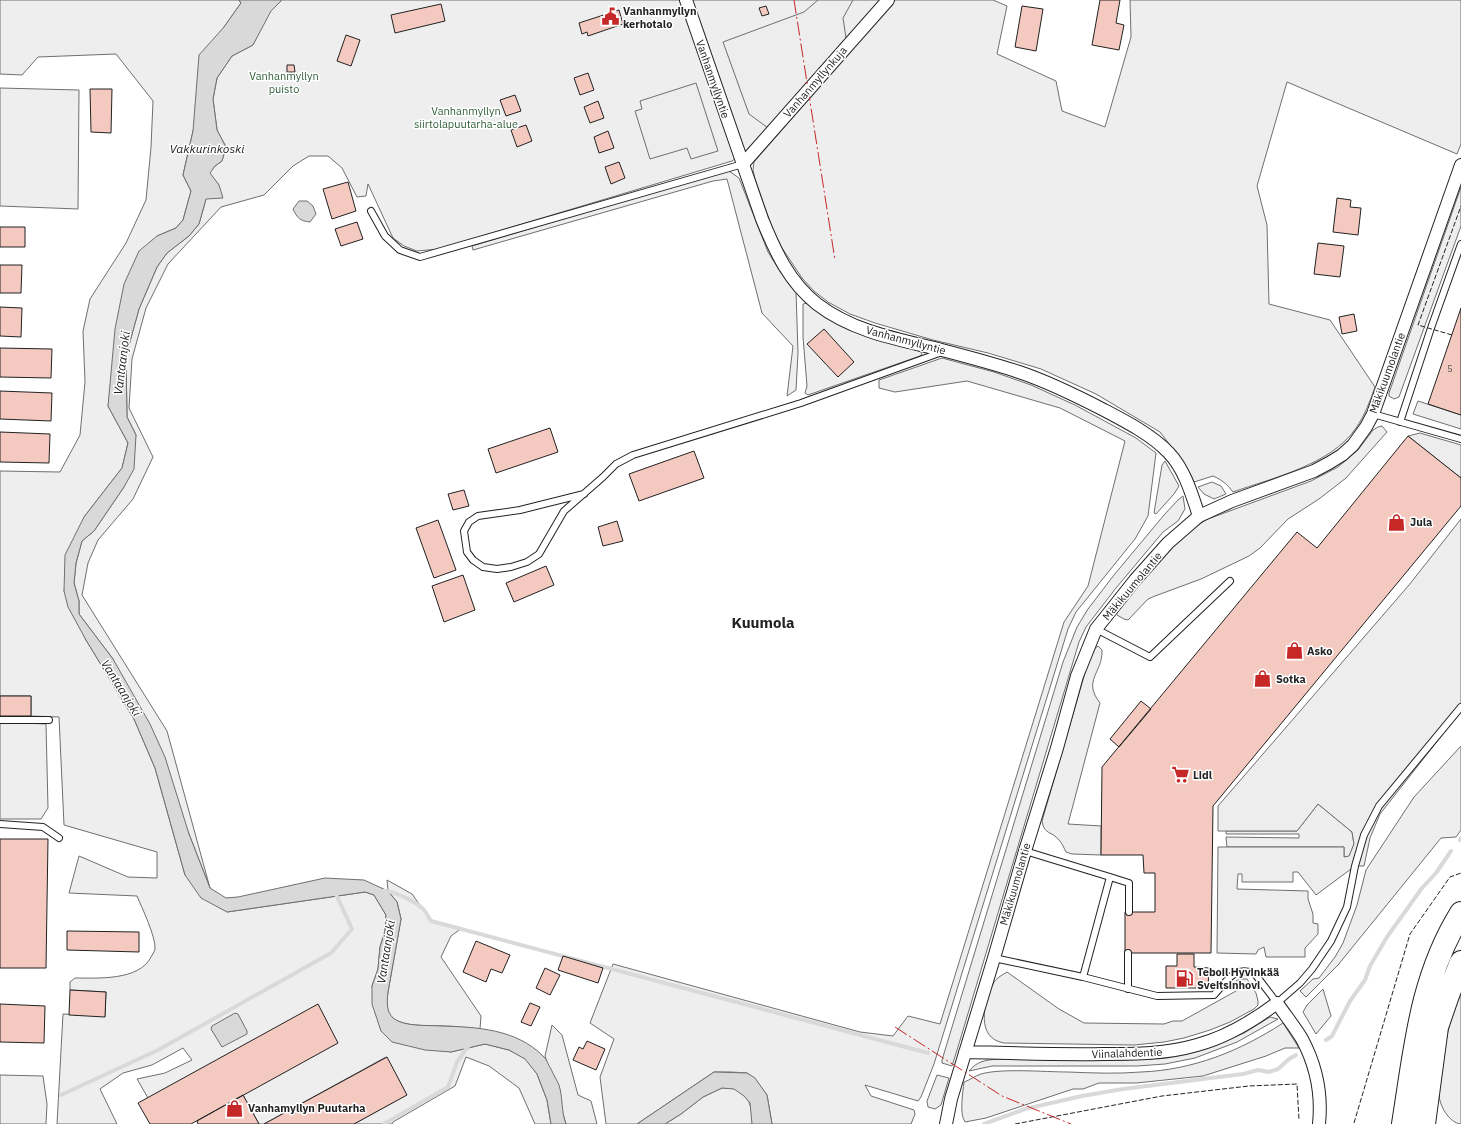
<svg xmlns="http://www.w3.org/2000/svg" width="1461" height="1124" font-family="'IBM Plex Sans',sans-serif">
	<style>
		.green { fill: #eee; stroke: #6f6f6f }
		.parking { fill: #ededed; stroke: #6f6f6f }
		.water { fill: #d9d9d9; stroke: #6f6f6f }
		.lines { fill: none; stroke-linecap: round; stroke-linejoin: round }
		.stream { stroke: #d9d9d9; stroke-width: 4 }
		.building { fill: #f3c9c0; stroke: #222 }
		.service-casing { stroke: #222; stroke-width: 8 }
		.minor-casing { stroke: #222; stroke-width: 14 }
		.motorway-casing { stroke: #222; stroke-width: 24 }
		.service { stroke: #fff; stroke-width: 6 }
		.minor { stroke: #fff; stroke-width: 12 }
		.motorway { stroke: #fff; stroke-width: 22 }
		.fence { stroke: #222; stroke-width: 1; stroke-dasharray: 5 2; stroke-linecap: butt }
		.power { stroke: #c62828; stroke-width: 1; stroke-dasharray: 14 3 2 3; stroke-linecap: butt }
		.labels { text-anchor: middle; stroke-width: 3; stroke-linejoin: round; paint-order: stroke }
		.number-label { font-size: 9px; fill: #564c4a }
		.poi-label { font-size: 11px; font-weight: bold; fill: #222; stroke: #fff; text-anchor: start }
		.park-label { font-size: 11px; fill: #2f5e38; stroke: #fff }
		.street-label { font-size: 11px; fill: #222; stroke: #fff }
		.water-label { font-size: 12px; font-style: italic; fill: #222; stroke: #fff }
		.district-label { font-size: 15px; font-weight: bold; fill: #222; stroke: #fff }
	</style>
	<rect width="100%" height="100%" fill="#fff"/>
	<path class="green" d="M 0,0 L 239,0 L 241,3 L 224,27 L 193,131 L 183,175 L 191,191 L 183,220 L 176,228 L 157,236 L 108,406 L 128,443 L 122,468 L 84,517 L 64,591 L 86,640 L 134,719 L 155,768 L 185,875 L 227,912 L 365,892 L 374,895 L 386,915 L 385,931 L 380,947 L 378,969 L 372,986 L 381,1031 L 451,1052 L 485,1044 L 509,1050 L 526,1059 L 537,1074 L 547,1100 L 551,1124 L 535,1124 L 519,1088 L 489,1066 L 466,1057 L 455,1086 L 393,1122 L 392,1124 L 354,1124 L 406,1095 L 386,1057 L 264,1124 L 259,1124 L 243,1095 L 148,1098 L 137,1079 L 165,1073 L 192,1060 L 183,1048 L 152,1065 L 123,1073 L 100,1089 L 117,1124 L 57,1124 L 63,1014 L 105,1016 L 106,992 L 70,990 L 70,982 L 75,978 C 97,978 139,981 151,957 C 152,955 155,951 155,949 C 156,937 142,908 137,896 L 69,893 L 79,856 L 128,877 L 157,878 L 157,852 L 64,825 L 59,717 L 31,716 L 31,696 L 0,696 L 0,471 L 60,472 L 80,435 L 85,382 L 83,331 L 90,299 L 126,243 L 146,200 L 151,147 L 153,101 L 116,54 L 38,57 L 22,75 L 0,74 Z
		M 273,0 L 882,0 L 846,38 L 751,147 L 732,161 L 439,249 L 417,251 L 404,246 L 393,238 L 368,184 L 366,196 L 357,197 L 342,168 L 328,156 L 309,156 L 293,166 L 264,195 L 221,207 L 168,264 L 146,308 L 132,359 L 129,408 L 153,457 L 133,499 L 98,540 L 88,563 L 82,595 L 167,731 L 210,888 L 189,834 L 113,659 L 79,614 L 79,601 L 74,583 L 76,563 L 82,541 L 94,531 L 124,487 L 136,435 L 127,417 L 126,356 L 139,309 L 157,267 L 167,253 L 189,236 L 199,224 L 206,199 L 219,185 L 209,173 L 215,166 L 222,161 L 226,147 L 217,130 L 213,99 L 217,78 L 232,56 L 253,45 Z
		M 895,0 L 993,0 L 1007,6 L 997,54 L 1056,81 L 1062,111 L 1105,127 L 1131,37 L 1130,0 L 1461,0 L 1461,144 L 1457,154 L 1287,82 L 1257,186 L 1267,225 L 1269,304 L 1330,320 L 1375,387 C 1370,401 1365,415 1356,428 C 1331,465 1272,478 1233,492 C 1227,484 1222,480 1213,476 L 1194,482 L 1184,463 L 1160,432 L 1096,394 L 1041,369 L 988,353 L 933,340 L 875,323 L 850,314 L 828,302 L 814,291 L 802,278 L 776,239 L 755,179 L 753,170 L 754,162 Z
		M 0,88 L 79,90 L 78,209 L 0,206 Z
		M 729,171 L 739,178 L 768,252 L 781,273 L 796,291 L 798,353 L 796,390 L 787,396 L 793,346 L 762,313 L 727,179 L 713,181 L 473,250 L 472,246 L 713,174 Z
		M 1461,187 L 1461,226 L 1399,397 L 1394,399 L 1389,396 L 1389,393 Z
		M 808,303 L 858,333 L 892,344 L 920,351 L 922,354 L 920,356 L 808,395 L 805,393 L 807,386 L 803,337 L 803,304 Z
		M 942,358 L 994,372 L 1031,385 L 1075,405 L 1136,438 L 1156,453 L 1148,516 L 1135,539 L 1076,612 L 1068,629 L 934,1064 L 921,1097 L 918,1101 L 865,1085 L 871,1096 L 914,1110 L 915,1114 L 911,1124 L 772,1124 L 767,1095 L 755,1079 L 747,1073 L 731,1072 L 714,1072 L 637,1124 L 606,1124 L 600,1077 L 614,1039 L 590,1023 L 613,964 L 860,1032 L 893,1036 L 908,1016 L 940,1024 L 1064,622 L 1088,586 L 1125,441 L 1060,408 L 967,381 L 895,392 L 879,388 L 879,380 Z
		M 1418,401 L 1461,415 L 1461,429 L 1413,414 Z
		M 1382,426 L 1387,432 L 1346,478 L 1319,499 L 1288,519 L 1260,548 L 1249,556 L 1201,579 L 1155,596 L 1148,599 L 1128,620 L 1124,619 L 1117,615 L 1116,610 C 1144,578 1170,540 1208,519 L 1311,481 L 1338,467 L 1358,450 L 1373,430 L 1378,427 Z
		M 1165,461 L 1179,486 L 1174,494 L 1156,514 L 1154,513 L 1162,465 Z
		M 1212,482 L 1221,486 L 1226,494 L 1214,499 L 1204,494 L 1198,487 Z
		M 1183,496 L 1185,509 L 1178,521 L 1163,532 L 1116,588 L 1086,627 L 1079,642 L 958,1047 L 952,1066 L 942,1063 L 942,1060 L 1063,662 L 1077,627 L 1088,609 L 1114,575 L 1164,515 L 1178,500 Z
		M 1098,646 L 1102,650 C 1103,673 1082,680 1100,703 L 1068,824 L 1101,826 L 1101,855 L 1072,854 L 1066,852 C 1064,848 1062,843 1059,840 C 1052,831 1044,835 1042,821 L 1089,659 L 1093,650 Z
		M 0,722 L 46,724 L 48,808 L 41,819 L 0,819 Z
		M 1461,746 L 1461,830 L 1456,837 L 1441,838 L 1338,965 L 1306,997 L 1300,991 L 1313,979 L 1319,978 L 1335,957 L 1343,943 L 1357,905 L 1366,870 L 1414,797 Z
		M 1318,804 L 1352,832 L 1354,844 L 1349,857 L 1344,857 L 1344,847 L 1227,847 L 1226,837 L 1299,838 L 1299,834 L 1226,834 L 1226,831 L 1297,831 Z
		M 387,880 L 412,894 L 431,921 L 462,928 L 451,936 L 441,957 L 481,1016 L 480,1029 C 468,1028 455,1026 443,1026 C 428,1025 398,1028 389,1014 C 386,1008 387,999 388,992 L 401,919 L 397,902 L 388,891 Z
		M 1007,972 L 1059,1009 L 1084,1023 L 1164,1024 L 1173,1021 L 1182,1021 L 1236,991 L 1236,981 L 1239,979 L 1247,979 L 1256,993 L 1258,1001 L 1258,1005 L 1254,1009 L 1230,1022 L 1210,1030 L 1184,1038 L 1164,1042 L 1134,1045 L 1004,1043 C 975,1038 984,1002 993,984 C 995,979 1002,975 1007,972 Z
		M 1461,980 L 1461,1124 C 1449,1123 1439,1105 1439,1094 C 1438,1080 1442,1065 1444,1051 C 1449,1027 1453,1003 1461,980 Z
		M 1323,989 L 1331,1016 L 1316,1034 L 1303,1012 L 1307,1005 Z
		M 1270,1017 L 1278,1019 L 1237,1042 L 1195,1058 L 1165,1064 L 1137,1066 L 992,1066 L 969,1071 C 977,1061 986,1060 998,1059 L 1120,1060 L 1151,1059 L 1224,1041 L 1244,1033 Z
		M 1283,1023 L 1299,1048 L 1285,1048 L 1266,1056 L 1203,1076 L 1136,1083 L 1099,1083 L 1083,1089 L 1073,1089 L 986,1118 L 965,1122 C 959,1114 963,1092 964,1082 C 970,1080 975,1076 981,1074 C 1002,1068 1045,1072 1068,1072 C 1093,1073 1117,1074 1141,1072 C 1193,1070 1240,1051 1283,1023 Z
		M 552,1025 L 562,1035 L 578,1095 L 591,1101 L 597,1124 L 566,1124 L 545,1056 Z
		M 0,1075 L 43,1076 L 47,1104 L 46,1124 L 0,1124 Z
		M 937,1075 L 949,1078 L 941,1105 L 935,1109 L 928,1107 L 927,1101 Z
		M 722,1088 C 726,1088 731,1088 735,1089 C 749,1095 754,1110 752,1124 L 665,1124 L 681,1114 L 703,1097 Z"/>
	<path class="parking" d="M 818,0 L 853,0 L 843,18 L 846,38 L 768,128 L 749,114 L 723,42 L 804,12 Z
		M 696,83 L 718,151 L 691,159 L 687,148 L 650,159 L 635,111 L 642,109 L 640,101 Z
		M 1420,433 L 1461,445 L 1461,478 L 1408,436 Z
		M 1461,519 L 1461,711 L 1380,814 L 1370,838 L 1364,866 L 1355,866 L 1316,895 L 1298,872 L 1293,872 L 1293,882 L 1242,882 L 1242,874 L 1238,874 L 1237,889 L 1308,891 L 1308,899 L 1313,914 L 1313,923 L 1318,924 L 1318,934 L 1305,948 L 1305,957 L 1266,957 L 1264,947 L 1258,950 L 1256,954 L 1217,953 L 1218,847 L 1344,847 L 1344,857 L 1349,856 L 1354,844 L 1352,832 L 1318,804 L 1297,831 L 1218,831 L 1218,806 L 1409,585 Z"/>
	<path class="water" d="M 239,0 L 282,0 L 271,11 L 253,45 L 232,56 L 217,78 L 213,99 L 217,130 L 226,147 L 222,161 L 215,166 L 210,173 L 219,185 L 223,198 L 206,199 L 199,224 L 189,236 L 167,253 L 157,267 L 139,309 L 126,356 L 127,417 L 136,435 L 134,469 L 124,487 L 94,531 L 82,541 L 76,563 L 74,583 L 79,601 L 79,614 L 113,659 L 150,724 L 165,757 L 189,834 L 210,888 L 226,898 L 238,897 L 325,878 L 364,880 L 388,891 L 397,902 L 401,919 L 388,992 C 387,1001 386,1011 393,1018 C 404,1027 427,1025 441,1026 C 477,1027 516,1029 543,1056 C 547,1059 548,1065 551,1069 C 553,1074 557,1080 559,1085 C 563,1098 561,1111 566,1124 L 551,1124 L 547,1100 L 537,1074 L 525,1059 L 509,1050 L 485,1044 L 451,1052 L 425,1050 L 392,1042 L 381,1031 L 372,1004 L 372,986 L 378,969 L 380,947 L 385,931 L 386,915 L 374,895 L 365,892 L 227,912 L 201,898 L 185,875 L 155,768 L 134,719 L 86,640 L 68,607 L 64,591 L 65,555 L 84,517 L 122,468 L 128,443 L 108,406 L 115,329 L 124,284 L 139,251 L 157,236 L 176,228 L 183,220 L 191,191 L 183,175 L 193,131 L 199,55 L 224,27 L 241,3 Z
		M 299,201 L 307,201 L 313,206 L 316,214 L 310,222 C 300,221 297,218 293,209 Z
		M 235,1013 L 238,1014 L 247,1031 L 247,1034 L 222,1047 L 211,1029 L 212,1026 Z
		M 714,1072 L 747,1073 L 755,1078 L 767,1095 L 772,1124 L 752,1124 L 750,1103 L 744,1096 L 734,1089 L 722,1088 L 703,1097 L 681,1114 L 665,1124 L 637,1124 Z"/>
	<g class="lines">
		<path class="stream" d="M 1460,840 L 1461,838
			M 384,891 C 392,890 416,902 422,908 C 426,911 428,917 431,921 L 928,1053
			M 1326,1040 L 1332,1036 L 1350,1001 L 1365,980 L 1370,966 L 1387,937 L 1422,888 L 1436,873 L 1451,851
			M 61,1095 L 158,1050 L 331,953 L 352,929 L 335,892
			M 384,1124 L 448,1087 L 457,1062 L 469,1045
			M 984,1124 L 1025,1109 L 1082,1096 L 1123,1089 L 1243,1074 L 1258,1070 L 1269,1072 L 1278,1069 L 1289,1059 L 1296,1055"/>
	</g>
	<path class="building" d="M 1100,0 L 1120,0 L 1116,23 L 1124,25 L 1119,50 L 1092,45 Z
		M 441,4 L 445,21 L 395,33 L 391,15 Z
		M 766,6 L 769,14 L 762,16 L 759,8 Z
		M 1022,6 L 1043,9 L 1036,51 L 1015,47 Z
		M 619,10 L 623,24 L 588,36 L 587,32 L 582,34 L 579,23 Z
		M 346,35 L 360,40 L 351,66 L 337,61 Z
		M 287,65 L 294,65 L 295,72 L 287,72 Z
		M 588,73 L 594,90 L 580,95 L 574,78 Z
		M 90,89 L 112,89 L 111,133 L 91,132 Z
		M 515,95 L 521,111 L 506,116 L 500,100 Z
		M 598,101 L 604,118 L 590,123 L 584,107 Z
		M 526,125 L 532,141 L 517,147 L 511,130 Z
		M 608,131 L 614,148 L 599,153 L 594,137 Z
		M 619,162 L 625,178 L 611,184 L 605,167 Z
		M 348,182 L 356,211 L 332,219 L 323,189 Z
		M 1337,198 L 1351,200 L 1350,207 L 1361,208 L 1358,235 L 1333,232 Z
		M 357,222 L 363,239 L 341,246 L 335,229 Z
		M 0,227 L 25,227 L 25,247 L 0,247 Z
		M 1318,243 L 1344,246 L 1340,277 L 1314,274 Z
		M 0,265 L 22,265 L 21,293 L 0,293 Z
		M 0,307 L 22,308 L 21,337 L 0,336 Z
		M 1461,308 L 1461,415 L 1428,404 Z
		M 1354,314 L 1357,331 L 1342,334 L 1339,317 Z
		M 824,329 L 854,362 L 838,377 L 807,344 Z
		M 0,348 L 52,349 L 51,378 L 0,377 Z
		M 0,391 L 52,393 L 51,421 L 0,419 Z
		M 550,428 L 558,452 L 496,473 L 488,449 Z
		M 0,432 L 50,434 L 49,463 L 0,462 Z
		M 1408,436 L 1461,478 L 1461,506 L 1213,806 L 1211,953 L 1125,953 L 1125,912 L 1155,912 L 1155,873 L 1144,873 L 1143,855 L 1101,855 L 1102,767 L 1297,532 L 1317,548 Z
		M 694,451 L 704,478 L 639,501 L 629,474 Z
		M 464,490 L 469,506 L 453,510 L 448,494 Z
		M 438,520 L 456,570 L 434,578 L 416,528 Z
		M 617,521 L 623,541 L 603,546 L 598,527 Z
		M 546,566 L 554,585 L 514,602 L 506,583 Z
		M 463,575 L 475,610 L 444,622 L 432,586 Z
		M 0,696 L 31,696 L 31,716 L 0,716 Z
		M 1141,701 L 1151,709 L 1119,747 L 1110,739 Z
		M 0,839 L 48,839 L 46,968 L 0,968 Z
		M 67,931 L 139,932 L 139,952 L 67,950 Z
		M 476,941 L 510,955 L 502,973 L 491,969 L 486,982 L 463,972 Z
		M 1177,954 L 1194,954 L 1194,967 L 1209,968 L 1208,988 L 1166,988 L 1166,966 L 1177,966 Z
		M 563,956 L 603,968 L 598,983 L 558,970 Z
		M 545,968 L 560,975 L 550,995 L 536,988 Z
		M 70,990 L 106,992 L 105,1017 L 69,1015 Z
		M 530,1003 L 540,1007 L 531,1026 L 521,1022 Z
		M 0,1004 L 45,1006 L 44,1043 L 0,1042 Z
		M 318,1004 L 338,1043 L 191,1124 L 150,1124 L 138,1103 Z
		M 587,1041 L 605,1049 L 596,1070 L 573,1060 L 579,1047 L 583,1049 Z
		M 387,1057 L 407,1095 L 354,1124 L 264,1124 Z
		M 243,1095 L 259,1124 L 198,1124 L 197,1121 Z"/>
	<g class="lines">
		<defs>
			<path id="service" d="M 371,211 L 385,236 L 400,250 L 420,257 L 743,164
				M 1373,414 L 1461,439
				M 1400,422 L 1431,328 L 1461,244
				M 584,494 L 520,510 L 478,516 L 469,522 L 464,531 L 467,552 L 473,560 L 483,567 L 497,569 L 511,567 L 527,562 L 539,554 L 564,511 L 603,477 L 616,464 L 633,455 L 801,403 L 942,352
				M 1096,629 L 1150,657 L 1230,581
				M 0,720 L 49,720
				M 0,824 L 43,827 L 59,838
				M 1025,851 L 1110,877 L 1083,977
				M 1110,877 L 1129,883 L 1129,912
				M 994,958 L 1083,977 L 1157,996 L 1214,995 C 1225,983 1235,964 1255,974 L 1277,1003 L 1300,983 L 1312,969 L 1331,941 L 1347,907 L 1355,866 L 1364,835 L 1379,806 L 1461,707
				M 1128,989 L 1128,953"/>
			<path id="minor" d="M 686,0 L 762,219 C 775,251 789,282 817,304 C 852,331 896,339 938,349 C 965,356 992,363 1019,372 C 1049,382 1077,396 1104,410 C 1127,422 1152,435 1169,453 C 1185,470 1192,495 1199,516
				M 743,164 L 888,0
				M 965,1052 C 1011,1053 1058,1055 1104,1054 C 1136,1054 1166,1054 1197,1045 C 1227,1037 1253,1021 1277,1003 C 1285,1015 1295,1027 1302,1039 C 1316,1065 1322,1095 1319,1124
				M 946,1124 L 951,1099 L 994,958 L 1025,851 L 1057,748 L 1077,676 L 1096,629 L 1135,580 L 1168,543 L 1199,516 L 1232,501 L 1314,471 L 1329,463 L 1342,455 L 1353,445 L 1366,427 L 1373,414 L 1461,165"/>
			<path id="motorway" d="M 1403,1124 C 1415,1050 1420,979 1461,913
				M 1424,1124 L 1437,1027 L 1448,995 L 1461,962"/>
		</defs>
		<use href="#service" class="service-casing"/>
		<use href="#minor" class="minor-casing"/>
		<use href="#motorway" class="motorway-casing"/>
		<use href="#service" class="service"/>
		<use href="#minor" class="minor"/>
		<use href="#motorway" class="motorway"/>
		<path class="fence" d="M 1452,335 L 1418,325 L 1461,206
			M 1354,1123 L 1410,934 L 1450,877 L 1461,873
			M 1015,1124 L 1162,1096 L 1249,1086 L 1297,1084 L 1299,1120"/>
		<path class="power" d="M 794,0 L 835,260
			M 895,1027 L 1002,1096 L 1071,1124"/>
	</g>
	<defs>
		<symbol id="civic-bare" viewBox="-9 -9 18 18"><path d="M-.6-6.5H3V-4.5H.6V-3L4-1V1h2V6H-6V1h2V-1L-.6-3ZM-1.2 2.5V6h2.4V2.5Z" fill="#c62828" stroke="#fff" stroke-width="2.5" paint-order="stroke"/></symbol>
		<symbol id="shop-bare" viewBox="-9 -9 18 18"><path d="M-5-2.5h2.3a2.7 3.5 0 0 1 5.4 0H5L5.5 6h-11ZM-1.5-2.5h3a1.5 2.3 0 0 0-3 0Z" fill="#c62828" stroke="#fff" stroke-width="2.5" paint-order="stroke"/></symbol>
		<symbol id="supermarket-bare" viewBox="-9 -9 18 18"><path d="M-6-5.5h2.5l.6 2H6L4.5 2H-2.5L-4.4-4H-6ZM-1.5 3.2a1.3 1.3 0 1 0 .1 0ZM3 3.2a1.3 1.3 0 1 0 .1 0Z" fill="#c62828" stroke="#fff" stroke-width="2.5" paint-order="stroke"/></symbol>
		<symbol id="fuel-bare" viewBox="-9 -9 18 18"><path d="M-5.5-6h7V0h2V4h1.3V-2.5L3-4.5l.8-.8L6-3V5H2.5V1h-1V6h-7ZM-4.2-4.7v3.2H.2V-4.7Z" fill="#c62828" stroke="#fff" stroke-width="2.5" paint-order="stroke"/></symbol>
	</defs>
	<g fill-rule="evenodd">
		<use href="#civic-bare" x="598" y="4" width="25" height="25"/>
		<use href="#shop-bare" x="1384" y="510" width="25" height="25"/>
		<use href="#shop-bare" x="1282" y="638" width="25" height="25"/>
		<use href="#shop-bare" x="1250" y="666" width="25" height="25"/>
		<use href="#supermarket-bare" x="1168" y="762" width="25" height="25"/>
		<use href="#fuel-bare" x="1172" y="966" width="25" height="25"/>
		<use href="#shop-bare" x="222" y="1096" width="25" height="25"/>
	</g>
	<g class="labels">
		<g class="number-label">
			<text x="1450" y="372">5</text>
		</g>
		<g class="poi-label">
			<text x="623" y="15">Vanhanmyllyn<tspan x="623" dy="13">kerhotalo</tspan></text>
			<text x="1410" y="526">Jula</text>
			<text x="1307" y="655">Asko</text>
			<text x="1276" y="683">Sotka</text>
			<text x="1193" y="779">Lidl</text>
			<text x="1197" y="976">Teboil Hyvinkää<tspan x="1197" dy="13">Sveitsinhovi</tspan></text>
			<text x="248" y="1112">Vanhamyllyn Puutarha</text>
		</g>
		<g class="park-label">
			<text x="284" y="80">Vanhanmyllyn<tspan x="284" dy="13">puisto</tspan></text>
			<text x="466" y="115">Vanhanmyllyn<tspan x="466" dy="13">siirtolapuutarha-alue</tspan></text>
		</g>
		<g class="street-label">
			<text transform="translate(713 79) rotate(71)" y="4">Vanhanmyllyntie</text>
			<text transform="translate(815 82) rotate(-49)" y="4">Vanhanmyllynkuja</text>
			<text transform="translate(906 340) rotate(15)" y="4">Vanhanmyllyntie</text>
			<text transform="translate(1387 373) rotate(-70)" y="4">Mäkikuumolantie</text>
			<text transform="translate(1132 586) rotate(-50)" y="4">Mäkikuumolantie</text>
			<text transform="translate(1015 884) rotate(-74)" y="4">Mäkikuumolantie</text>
			<text transform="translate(1127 1053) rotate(-2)" y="4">Viinalahdentie</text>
		</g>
		<g class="water-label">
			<text x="207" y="153">Vakkurinkoski</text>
			<text transform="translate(122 363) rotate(-83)" y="4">Vantaanjoki</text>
			<text transform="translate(121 688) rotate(58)" y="4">Vantaanjoki</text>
			<text transform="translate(386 952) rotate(-81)" y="4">Vantaanjoki</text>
		</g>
		<g class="district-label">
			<text x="763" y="628">Kuumola</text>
		</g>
	</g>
</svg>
